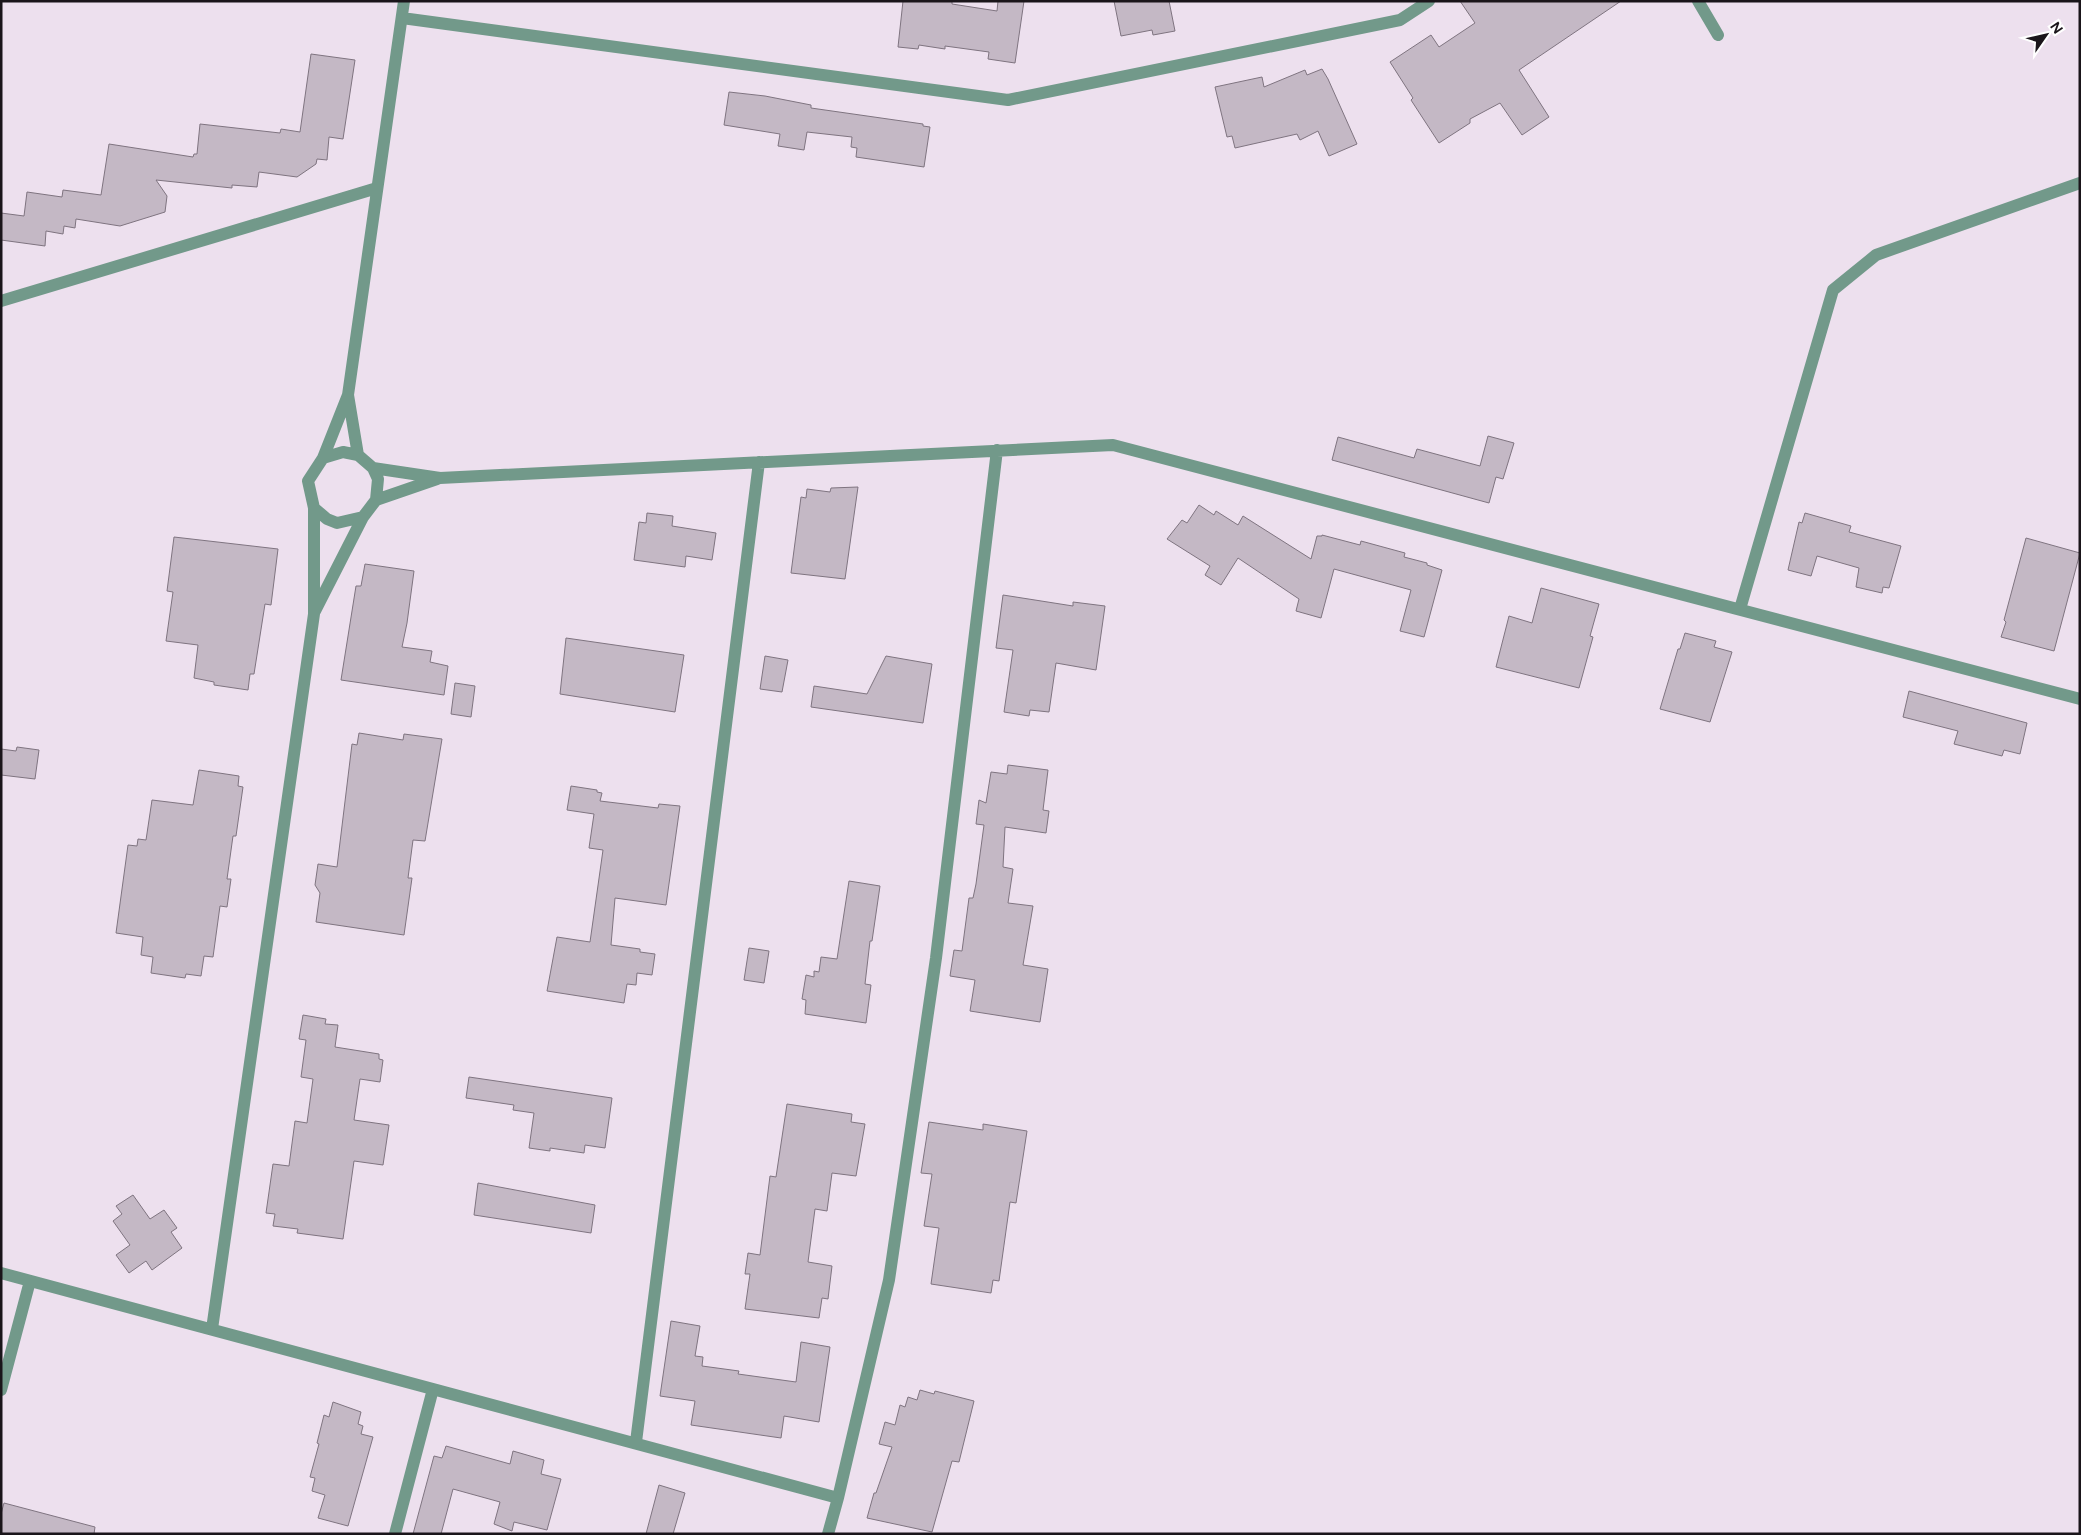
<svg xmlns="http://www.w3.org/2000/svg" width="2081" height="1535" font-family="Figtree,sans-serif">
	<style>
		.building { fill: #c4b8c5; stroke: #7f7480 }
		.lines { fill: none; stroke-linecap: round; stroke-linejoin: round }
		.street { stroke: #72998a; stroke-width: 12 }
	</style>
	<rect width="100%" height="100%" fill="#ede0ee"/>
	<path class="building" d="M 903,1 L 952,1 L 952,4 L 997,11 L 998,1 L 1024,1 L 1015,63 L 988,59 L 989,52 L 945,46 L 945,49 L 919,45 L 918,49 L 898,47 Z
		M 1114,1 L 1169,1 L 1175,31 L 1153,35 L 1152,30 L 1121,36 Z
		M 1460,1 L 1621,1 L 1519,70 L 1549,117 L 1522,135 L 1500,103 L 1470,119 L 1470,123 L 1439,143 L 1411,100 L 1413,98 L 1390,62 L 1431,35 L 1439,47 L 1475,23 Z
		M 311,54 L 355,60 L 343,139 L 329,137 L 327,160 L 317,159 L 316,164 L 297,177 L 259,172 L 257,187 L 232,185 L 232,188 L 156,180 L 167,196 L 165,212 L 120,226 L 76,219 L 75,228 L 64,226 L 63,234 L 46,231 L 45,246 L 1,240 L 1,213 L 24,216 L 27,192 L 62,197 L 63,190 L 101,195 L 109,144 L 193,157 L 194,154 L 197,154 L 200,124 L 280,133 L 281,129 L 300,132 Z
		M 1322,69 L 1328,79 L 1357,144 L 1329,156 L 1318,131 L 1300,140 L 1297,134 L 1235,148 L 1232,136 L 1227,137 L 1215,87 L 1262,77 L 1264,87 L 1305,70 L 1307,75 Z
		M 729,92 L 765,96 L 811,105 L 811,108 L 923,124 L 923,126 L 930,127 L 924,167 L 856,157 L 857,148 L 851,147 L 852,137 L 807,132 L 804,150 L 778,146 L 780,134 L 724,125 Z
		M 1488,436 L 1514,443 L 1503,479 L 1496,477 L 1489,503 L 1332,460 L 1338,437 L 1414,458 L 1417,449 L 1480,466 Z
		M 858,487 L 845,579 L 791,573 L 801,497 L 806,498 L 807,489 L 830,492 L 831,488 Z
		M 1199,505 L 1214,515 L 1216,511 L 1238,525 L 1243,516 L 1311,559 L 1317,536 L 1322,536 L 1322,535 L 1360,545 L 1361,541 L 1405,553 L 1404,557 L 1427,563 L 1427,565 L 1442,570 L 1424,637 L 1400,631 L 1411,590 L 1334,569 L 1321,618 L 1296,611 L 1299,599 L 1238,558 L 1221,585 L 1205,575 L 1210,566 L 1167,539 L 1182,520 L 1187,523 Z
		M 647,513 L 673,516 L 672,526 L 716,533 L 712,560 L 686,556 L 685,567 L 634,560 L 639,522 L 646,523 Z
		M 1805,513 L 1851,526 L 1849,532 L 1901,546 L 1889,588 L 1883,587 L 1882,593 L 1856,587 L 1859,568 L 1817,556 L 1811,576 L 1788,570 L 1799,522 L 1802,523 Z
		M 174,537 L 278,549 L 271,605 L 265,604 L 254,674 L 250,674 L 248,690 L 214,685 L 214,682 L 194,678 L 198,645 L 166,641 L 173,592 L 167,591 Z
		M 2026,538 L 2080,553 L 2054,651 L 2001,637 L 2006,622 L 2004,620 Z
		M 365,564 L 414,571 L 407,623 L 402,647 L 432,651 L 430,662 L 448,666 L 444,695 L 341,680 L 356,586 L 361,586 Z
		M 1541,588 L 1599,604 L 1590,636 L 1593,637 L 1579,688 L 1496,667 L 1509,616 L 1532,623 Z
		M 1003,595 L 1073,606 L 1073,602 L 1105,606 L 1096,670 L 1056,663 L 1049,712 L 1030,710 L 1029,716 L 1004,712 L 1013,650 L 996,648 Z
		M 1685,633 L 1716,641 L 1714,647 L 1732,652 L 1710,722 L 1660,709 L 1678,649 L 1680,649 Z
		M 566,638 L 684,655 L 675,712 L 560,694 Z
		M 765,656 L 788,660 L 782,692 L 760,689 Z
		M 886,656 L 932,664 L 923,723 L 811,707 L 814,686 L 867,694 Z
		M 455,683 L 475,686 L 471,717 L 451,714 Z
		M 1909,691 L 2027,723 L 2020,754 L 2004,750 L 2002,756 L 1954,744 L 1958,731 L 1903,717 Z
		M 359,733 L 403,740 L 404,734 L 442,739 L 425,841 L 413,840 L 408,878 L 412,878 L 404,935 L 316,922 L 320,893 L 315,885 L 318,864 L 337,867 L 352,744 L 357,745 Z
		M 17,747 L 39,750 L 35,779 L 1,775 L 1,749 L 16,751 Z
		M 1008,765 L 1048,770 L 1043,810 L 1049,811 L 1046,833 L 1005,827 L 1003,867 L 1013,869 L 1008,903 L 1033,906 L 1023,965 L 1048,969 L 1040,1022 L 970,1011 L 975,980 L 950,976 L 954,950 L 962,951 L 969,898 L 973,898 L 976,884 L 984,825 L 976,824 L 979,800 L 986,803 L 991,772 L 1007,774 Z
		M 199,770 L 239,776 L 238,786 L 243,787 L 236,836 L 233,836 L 227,879 L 231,879 L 227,907 L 220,906 L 213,957 L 204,956 L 201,976 L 186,974 L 185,978 L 151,973 L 153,957 L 141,955 L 143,937 L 116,933 L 128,845 L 137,846 L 138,839 L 146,840 L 152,800 L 193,805 Z
		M 571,786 L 597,790 L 597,792 L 602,793 L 600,801 L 658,808 L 659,804 L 680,806 L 666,905 L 615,898 L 611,945 L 640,949 L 640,952 L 655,954 L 652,975 L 637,973 L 636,985 L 627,984 L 624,1003 L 547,991 L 557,937 L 590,942 L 603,850 L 589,848 L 594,814 L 567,810 Z
		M 849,881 L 880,886 L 872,941 L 870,941 L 865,984 L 871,985 L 866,1023 L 805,1014 L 806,1000 L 802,999 L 806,975 L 814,977 L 814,971 L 819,972 L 821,957 L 837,959 Z
		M 749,948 L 769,951 L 764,983 L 744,980 Z
		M 303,1015 L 326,1019 L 325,1024 L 338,1025 L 335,1047 L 379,1054 L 379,1059 L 383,1060 L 380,1082 L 360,1079 L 354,1120 L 389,1125 L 383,1165 L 354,1161 L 343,1239 L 297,1233 L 298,1229 L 273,1226 L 275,1214 L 266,1213 L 273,1164 L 289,1166 L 295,1121 L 307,1123 L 313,1079 L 301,1077 L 306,1040 L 299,1039 Z
		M 469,1077 L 612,1098 L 605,1148 L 585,1145 L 584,1153 L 550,1148 L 550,1151 L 529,1148 L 534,1113 L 513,1110 L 514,1105 L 466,1098 Z
		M 787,1104 L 852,1114 L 851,1122 L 865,1124 L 856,1176 L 832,1173 L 827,1211 L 815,1209 L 808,1262 L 832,1266 L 828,1299 L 822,1298 L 819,1318 L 745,1309 L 750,1274 L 745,1274 L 748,1253 L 760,1255 L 770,1176 L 776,1177 Z
		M 929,1122 L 983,1130 L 983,1124 L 1027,1131 L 1016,1203 L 1010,1202 L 999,1281 L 993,1280 L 991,1293 L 931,1284 L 939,1228 L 924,1226 L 932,1174 L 921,1173 Z
		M 478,1183 L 595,1205 L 591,1233 L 474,1215 Z
		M 133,1195 L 150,1219 L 164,1210 L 177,1228 L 171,1232 L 182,1248 L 152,1270 L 146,1261 L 129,1273 L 116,1255 L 130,1245 L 113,1221 L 122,1214 L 116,1206 Z
		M 671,1321 L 700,1326 L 695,1356 L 703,1357 L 702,1366 L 739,1371 L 738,1374 L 796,1382 L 801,1342 L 830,1347 L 819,1422 L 784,1416 L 781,1438 L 691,1425 L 695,1401 L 660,1396 Z
		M 920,1390 L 934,1394 L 935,1391 L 974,1401 L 959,1462 L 952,1461 L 932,1532 L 867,1518 L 874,1493 L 876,1493 L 892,1447 L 879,1444 L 885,1422 L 895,1425 L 900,1405 L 905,1407 L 908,1397 L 917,1400 Z
		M 333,1402 L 361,1412 L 358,1424 L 363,1426 L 361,1434 L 373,1437 L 348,1526 L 318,1518 L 325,1495 L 312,1491 L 315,1478 L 310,1477 L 319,1444 L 317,1443 L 324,1415 L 329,1417 Z
		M 446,1446 L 510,1464 L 513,1451 L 544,1460 L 541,1474 L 561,1479 L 547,1530 L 514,1522 L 512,1531 L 494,1524 L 500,1502 L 453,1489 L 441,1534 L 413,1534 L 434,1456 L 442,1458 Z
		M 659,1485 L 685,1493 L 673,1534 L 646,1534 Z
		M 4,1503 L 95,1527 L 94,1534 L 1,1534 L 1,1514 Z"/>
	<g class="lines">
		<path class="street" d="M 1698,1 L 1718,35
			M 402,18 L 1008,100 L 1400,20 L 1429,1
			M 1,301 L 377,188
			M 348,395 L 358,455
			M 343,452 L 358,455 L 373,468 L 378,479 L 376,500 L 363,517 L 337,523 L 327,519 L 314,508 L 308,481 L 323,458 Z
			M 323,458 L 348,395 L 404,1
			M 373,468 L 440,478 L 1113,445 L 2080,699
			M 376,500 L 437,479
			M 1740,609 L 1833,290 L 1876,255 L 2080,183
			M 315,611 L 363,517
			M 1,1273 L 838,1498 L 889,1280 L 936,958 L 997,450
			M 212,1329 L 314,614 L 314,508
			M 1,1390 L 30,1281
			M 636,1442 L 759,462
			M 395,1534 L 433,1389
			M 828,1534 L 838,1498"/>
	</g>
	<rect width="2081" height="1535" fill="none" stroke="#1a151a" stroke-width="5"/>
	<g transform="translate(2046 35) rotate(56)" stroke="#ffffff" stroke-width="4" paint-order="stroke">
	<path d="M0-4L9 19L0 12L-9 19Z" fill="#1a151a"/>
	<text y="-8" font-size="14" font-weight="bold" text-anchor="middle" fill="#1a151a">N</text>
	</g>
</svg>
